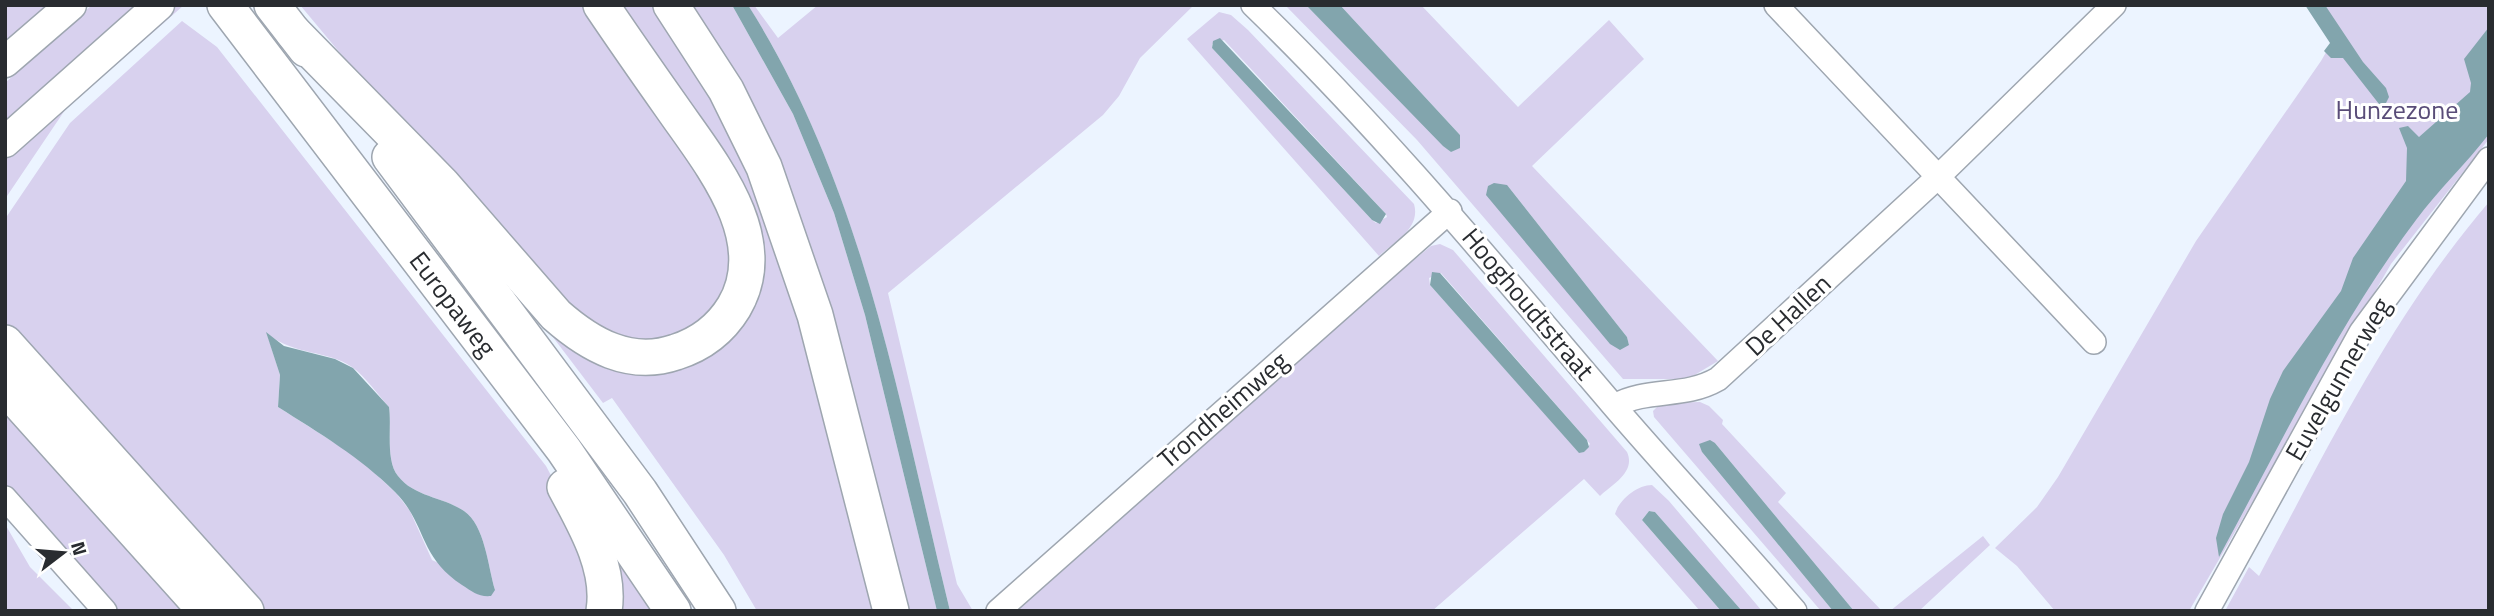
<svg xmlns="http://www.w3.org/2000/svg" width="2494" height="616" font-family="'Titillium Web',sans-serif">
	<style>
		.green { fill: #d8d1ee; fill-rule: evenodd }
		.water { fill: #82a5ad }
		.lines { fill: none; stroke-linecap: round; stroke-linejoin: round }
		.minor-casing { stroke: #9ea6b0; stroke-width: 26 }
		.major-casing { stroke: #9ea6b0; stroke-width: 33 }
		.highway-casing { stroke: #9ea6b0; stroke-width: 38 }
		.minor { stroke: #fff; stroke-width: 23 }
		.major { stroke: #fff; stroke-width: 30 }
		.highway { stroke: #fff; stroke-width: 35 }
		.labels { text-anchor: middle; stroke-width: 6; stroke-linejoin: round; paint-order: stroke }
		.park-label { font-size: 26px; fill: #594c78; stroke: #fff }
		.street-label { font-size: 26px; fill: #292c30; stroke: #fff }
	</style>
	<rect width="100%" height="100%" fill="#ecf4ff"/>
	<path class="green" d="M 5,5 L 53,5 L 5,47 Z
		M 92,5 L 149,5 L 5,131 L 5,83 Z
		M 172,5 L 184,5 L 65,110 L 5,199 L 5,155 Z
		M 300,5 L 590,5 L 709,178 L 734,236 L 725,301 L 667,347 L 596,335 L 472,211 Z
		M 611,5 L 663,5 L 765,192 L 879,611 L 757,611 L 724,555 L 612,398 L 603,403 L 505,274 L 645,371 L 758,271 Z
		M 685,5 L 732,5 L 793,114 L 834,213 L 865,315 L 937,611 L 899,611 L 839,378 Z
		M 748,5 L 754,5 L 778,38 L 818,5 L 1194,5 L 1140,58 L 1119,96 L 1103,115 L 888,293 L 957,584 L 973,611 L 950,611 C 899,404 864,189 748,5 Z
		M 1285,5 L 1306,5 L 1451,152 L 1460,135 L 1340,5 L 1421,5 L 1518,107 L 1609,20 L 1644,59 L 1532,166 L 1718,361 L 1688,379 L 1623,379 L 1417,140 ZM 1507,185 L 1627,337 L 1629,345 Z
		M 2314,5 L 2489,5 L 2489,139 L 2391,264 L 2189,611 L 2055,611 L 2017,566 L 1995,548 L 2037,507 L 2058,477 L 2196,241 L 2321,61 L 2336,35 Z
		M 1219,12 L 1231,15 L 1248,30 L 1414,204 C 1421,228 1395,242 1379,256 L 1187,39 ZM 1224,40 L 1386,214 L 1387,217 L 1376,223 L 1372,220 L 1212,48 L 1212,44 Z
		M 182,21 L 217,47 L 546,466 L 580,530 L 592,611 L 258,611 L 5,330 L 5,219 L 70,123 ZM 267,334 C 297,356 327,350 352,367 C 366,377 378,395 389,407 C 392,426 385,460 398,476 C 414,497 444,497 464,511 C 485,525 488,567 495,590 L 432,560 L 410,511 L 397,494 L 360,459 L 278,407 L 280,375 Z
		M 2489,202 L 2489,611 L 2225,611 L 2249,567 L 2259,576 C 2328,447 2393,314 2489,202 Z
		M 1440,244 L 1453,250 L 1627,452 C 1636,472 1613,484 1600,496 L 1584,479 L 1432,611 L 1012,611 L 1016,603 L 1409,264 L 1431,246 ZM 1441,273 L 1587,440 L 1590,444 L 1584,452 L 1579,452 L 1430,285 L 1429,278 Z
		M 5,400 L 194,611 L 115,611 L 5,489 Z
		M 1700,402 L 1709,406 L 1723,420 L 1722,424 L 1786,493 L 1778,502 L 1882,611 L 1854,611 L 1715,443 L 1702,452 L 1833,611 L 1821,611 L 1654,417 L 1653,411 L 1661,403 Z
		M 1652,485 L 1669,501 L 1762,611 L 1742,611 L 1655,512 L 1649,511 L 1642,520 L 1721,611 L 1700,611 L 1615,514 C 1619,500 1637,485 1652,485 Z
		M 5,524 L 30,567 L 74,611 L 5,611 Z
		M 1983,536 L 1990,545 L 1919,611 L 1890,611 Z
		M 617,559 L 652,611 L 615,611 Z"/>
	<path class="water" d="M 732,5 L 748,5 C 864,188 899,404 950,611 L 937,611 L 865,315 L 834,213 L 793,114 Z
		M 1306,5 L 1340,5 L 1460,135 L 1460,148 L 1451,152 L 1443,146 Z
		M 2305,5 L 2325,5 L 2363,62 L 2386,88 L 2389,97 L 2385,105 L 2379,104 L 2343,58 L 2331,58 L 2324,51 L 2330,43 Z
		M 2489,27 L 2489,134 C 2466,164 2438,190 2416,220 C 2338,324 2281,443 2219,557 L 2216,538 L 2223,514 L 2249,462 L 2270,399 L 2283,371 L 2341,291 L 2353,258 L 2406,181 L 2407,148 L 2399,128 L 2408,126 L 2419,137 L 2470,92 L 2471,83 L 2464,59 Z
		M 1220,38 L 1386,214 L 1380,224 L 1372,220 L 1212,48 L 1213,41 Z
		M 1494,183 L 1507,185 L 1627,337 L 1629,345 L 1620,350 L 1610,344 L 1486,195 L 1488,186 Z
		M 1432,272 L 1440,273 L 1587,440 L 1589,447 L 1584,452 L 1579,453 L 1430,285 Z
		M 266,332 L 284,346 L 335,359 L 353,368 L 389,407 C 392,426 385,460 398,476 C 414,497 444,497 464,511 C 485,525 488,567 495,590 L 491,596 C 478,597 473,592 462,585 C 418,556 427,524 395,492 C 360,457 319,433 278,407 L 280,375 Z
		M 1710,440 L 1715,443 L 1854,611 L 1833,611 L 1702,452 L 1699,444 Z
		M 1649,511 L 1655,512 L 1742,611 L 1721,611 L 1642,520 Z"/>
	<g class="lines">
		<defs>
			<path id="minor" d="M 1253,5 C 1382,130 1495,267 1612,404 C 1672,474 1735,541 1795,611
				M 1776,5 L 2094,342
				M 1614,406 C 1649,387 1683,399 1718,379 L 1939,176 L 2114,5
				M 5,498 L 105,611
				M 998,611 L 1450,211
				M 2207,611 L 2361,332 L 2489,159"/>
			<path id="major" d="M 5,62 L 71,5
				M 5,142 L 159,5"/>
			<g id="highway">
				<path id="s1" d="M 225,5 L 564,450 L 673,611"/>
				<path d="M 272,5 L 306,49"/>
				<path d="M 671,5 L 726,90 L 764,167 L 815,315 L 891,611"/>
				<path d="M 293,32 L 442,184 L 556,315 C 590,345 630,368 676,352 C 701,344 720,330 734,307 C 775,238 709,161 671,106 C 647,72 624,39 601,5"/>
				<path d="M 390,157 L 640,492 L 718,611"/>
				<path d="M 5,343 L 246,611"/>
				<path d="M 5,387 L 206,611"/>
				<path d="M 565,487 C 585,524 611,568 604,611"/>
			</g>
		</defs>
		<use href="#minor" class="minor-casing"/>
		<use href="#major" class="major-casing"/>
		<use href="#highway" class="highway-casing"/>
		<use href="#minor" class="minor"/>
		<use href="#major" class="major"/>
		<use href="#highway" class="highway"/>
	</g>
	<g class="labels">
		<g class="park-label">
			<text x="2397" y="119">Hunzezone</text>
		</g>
		<g class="street-label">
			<text dy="9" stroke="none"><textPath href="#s1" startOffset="376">Europaweg</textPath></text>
			<text transform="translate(1528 304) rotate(50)" y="9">Hooghoudtstraat</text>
			<text transform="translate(1788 315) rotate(-43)" y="9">De Hallen</text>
			<text transform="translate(2338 379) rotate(-60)" y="9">Euvelgunnerweg</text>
			<text transform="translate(1223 410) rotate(-41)" y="9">Trondheimweg</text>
		</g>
	</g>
	<rect width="2494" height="616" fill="none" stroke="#292c30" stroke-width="14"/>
	<g transform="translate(63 553) rotate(74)" stroke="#ffffff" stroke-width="5" paint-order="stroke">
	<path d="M0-5L12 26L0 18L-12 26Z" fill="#292c30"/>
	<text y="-10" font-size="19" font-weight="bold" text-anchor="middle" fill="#292c30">N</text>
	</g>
</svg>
